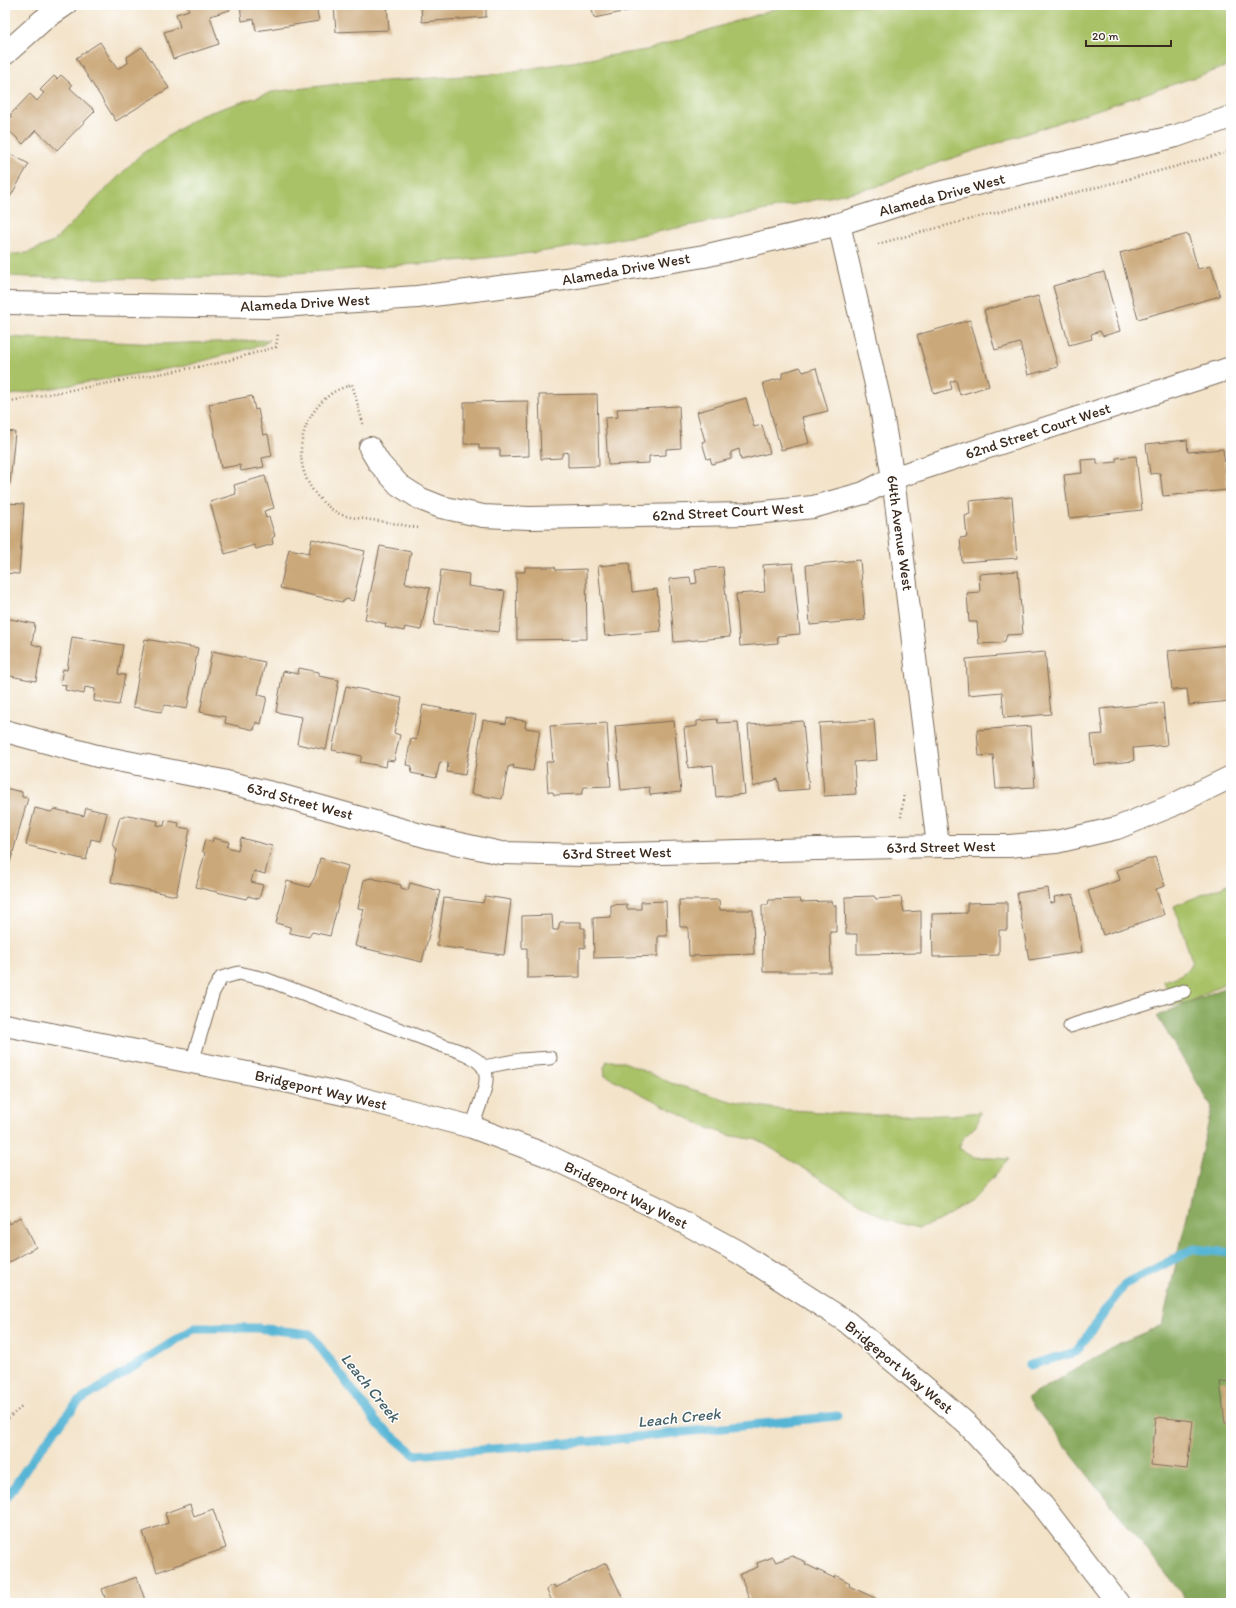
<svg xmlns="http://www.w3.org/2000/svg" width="1236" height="1608" font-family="Itim,sans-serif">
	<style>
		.green { fill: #a9c268; stroke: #727643 }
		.forest { fill: #86a85c; stroke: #60693d }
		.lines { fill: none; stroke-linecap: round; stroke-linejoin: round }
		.stream { stroke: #57b5d5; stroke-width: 9 }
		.building { fill: #cba879 }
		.lane-casing { stroke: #7b6b5a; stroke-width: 15 }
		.street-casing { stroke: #7b6b5a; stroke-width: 24 }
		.primary-casing { stroke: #7b6b5a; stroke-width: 24 }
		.path { stroke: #7b6b5a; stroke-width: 2.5; stroke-dasharray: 1 3; stroke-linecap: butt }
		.lane { stroke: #fff; stroke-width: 13 }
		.street { stroke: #fff; stroke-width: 22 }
		.primary { stroke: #fff; stroke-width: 22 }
		.labels { text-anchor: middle; stroke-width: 3; stroke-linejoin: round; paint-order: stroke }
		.street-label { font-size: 15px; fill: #3b2a1e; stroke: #fff }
		.water-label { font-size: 16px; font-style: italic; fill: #466267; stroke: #fff }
	</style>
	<rect width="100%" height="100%" fill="#fff"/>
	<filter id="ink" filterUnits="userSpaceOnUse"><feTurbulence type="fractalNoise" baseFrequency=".025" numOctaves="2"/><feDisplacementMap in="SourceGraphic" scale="8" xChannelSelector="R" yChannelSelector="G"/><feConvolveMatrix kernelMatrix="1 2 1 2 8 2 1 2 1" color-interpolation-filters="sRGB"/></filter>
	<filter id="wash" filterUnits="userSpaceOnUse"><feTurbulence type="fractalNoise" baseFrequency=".012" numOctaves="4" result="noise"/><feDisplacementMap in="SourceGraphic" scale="16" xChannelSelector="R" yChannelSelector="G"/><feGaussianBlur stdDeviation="0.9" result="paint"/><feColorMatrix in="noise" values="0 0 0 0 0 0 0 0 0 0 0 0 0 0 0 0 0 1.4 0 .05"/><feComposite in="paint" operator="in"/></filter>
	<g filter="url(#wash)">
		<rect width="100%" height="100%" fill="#f3e3c9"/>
		<path class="green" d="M 787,5 L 1231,5 L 1231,65 L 905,174 L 876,187 C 771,209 666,232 560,249 C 500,258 440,262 380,267 C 255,277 130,282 5,276 L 5,255 L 27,253 L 53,242 L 140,155 L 199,116 L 272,92 L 338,84 L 496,74 L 646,50 Z
			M 5,337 L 159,344 L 270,340 L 262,345 L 184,366 L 5,396 Z
			M 1231,883 L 1231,980 L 1189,1002 L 1173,1006 L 1164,981 C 1177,977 1187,974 1192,961 L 1174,906 Z
			M 607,1061 L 622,1061 L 671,1083 L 734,1102 L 777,1109 L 866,1115 L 953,1115 L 980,1112 L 976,1126 L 962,1139 L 959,1148 L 973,1157 L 1009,1159 L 973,1200 L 938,1221 L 919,1228 L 887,1220 L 758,1140 L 732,1136 L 705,1127 L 605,1075 L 604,1067 Z"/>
		<path class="forest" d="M 1231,985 L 1231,1603 L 1187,1603 L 1181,1593 L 1027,1398 L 1120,1343 L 1162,1325 L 1212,1107 L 1157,1016 Z"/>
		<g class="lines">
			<path class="stream" d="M 1030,1365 L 1076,1352 L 1125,1284 L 1194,1249 L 1231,1253
				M 5,1500 L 37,1453 L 78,1402 L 195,1328 L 257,1328 L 310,1334 L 377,1423 L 415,1455 L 608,1440 L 837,1416"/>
		</g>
		<g id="blocks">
			<path class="building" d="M 187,5 L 228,5 L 230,10 L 210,16 L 219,44 L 173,59 L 164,32 L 180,27 L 176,14 L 189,10 Z
				M 240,5 L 316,5 L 319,21 L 256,31 L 254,19 L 242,21 Z
				M 334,5 L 387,5 L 389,30 L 336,32 Z
				M 421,5 L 486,5 L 486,17 L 422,22 Z
				M 591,5 L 651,5 L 651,6 L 594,18 Z
				M 100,42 L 117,69 L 128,63 L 127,57 L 142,47 L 169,88 L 116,121 L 76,58 Z
				M 61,75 L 72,85 L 70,88 L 95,111 L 57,150 L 36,130 L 23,144 L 5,127 L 5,124 L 12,117 L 10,115 L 30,94 L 37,101 L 44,93 L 40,90 L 54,76 L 57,79 Z
				M 5,151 L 29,164 L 5,206 Z
				M 1188,234 L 1198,269 L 1211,266 L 1220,296 L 1138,319 L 1120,253 Z
				M 1104,272 L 1120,331 L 1103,336 L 1100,331 L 1091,334 L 1092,339 L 1069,345 L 1053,286 Z
				M 1038,296 L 1058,367 L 1028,375 L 1020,343 L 995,350 L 984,310 Z
				M 970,320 L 989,386 L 960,395 L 956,380 L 950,382 L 952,389 L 934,394 L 917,335 Z
				M 800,367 L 803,372 L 816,368 L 828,411 L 802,417 L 809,443 L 781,450 L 763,383 L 782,378 L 782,373 Z
				M 597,394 L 599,466 L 568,467 L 568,452 L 563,453 L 561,458 L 541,459 L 539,395 Z
				M 252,396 L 255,410 L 258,409 L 263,435 L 268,434 L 272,456 L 262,458 L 264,467 L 241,471 L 240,465 L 221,468 L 209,404 Z
				M 746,398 L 754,427 L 762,425 L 770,453 L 741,460 L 739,449 L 731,452 L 731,459 L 712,464 L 710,458 L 707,459 L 702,442 L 705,441 L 697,412 Z
				M 528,401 L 529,456 L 500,457 L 500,449 L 479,449 L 479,444 L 464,444 L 464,402 Z
				M 679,406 L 681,448 L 666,449 L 666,455 L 649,456 L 649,463 L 608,465 L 605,418 L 618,417 L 617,409 Z
				M 5,431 L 15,432 L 10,484 L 5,484 Z
				M 1187,440 L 1188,452 L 1223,449 L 1228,490 L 1163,496 L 1160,473 L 1150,474 L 1146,444 Z
				M 1136,456 L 1142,510 L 1069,518 L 1064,475 L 1082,473 L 1081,460 L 1097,459 L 1097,464 L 1116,462 L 1116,458 Z
				M 265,476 L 274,508 L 264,511 L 266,518 L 269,517 L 275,536 L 272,538 L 273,544 L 256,549 L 254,545 L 225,554 L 210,502 L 236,494 L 234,485 Z
				M 1012,497 L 1017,558 L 962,562 L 960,538 L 967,537 L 965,516 L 970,514 L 969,501 Z
				M 5,503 L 24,504 L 19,574 L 5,573 Z
				M 312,539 L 365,551 L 353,601 L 347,599 L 342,602 L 280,588 L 289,549 L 309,553 Z
				M 380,546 L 411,552 L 405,583 L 430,588 L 421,630 L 405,627 L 404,631 L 385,627 L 386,624 L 365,619 Z
				M 860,560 L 865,620 L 810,625 L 806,565 Z
				M 629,563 L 632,592 L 657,589 L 661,631 L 605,636 L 598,566 Z
				M 793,563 L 800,634 L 777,636 L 778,643 L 740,646 L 736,594 L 765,592 L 763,565 Z
				M 525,567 L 555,567 L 556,570 L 586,569 L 587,639 L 517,640 L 516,572 L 525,572 Z
				M 723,567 L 730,637 L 674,642 L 669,579 L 690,577 L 691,584 L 697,583 L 695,569 Z
				M 441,570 L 469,574 L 468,586 L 505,591 L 499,632 L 434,625 Z
				M 1018,571 L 1023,634 L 1007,635 L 1005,641 L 1000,643 L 979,644 L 977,622 L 969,622 L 967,593 L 980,592 L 979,574 Z
				M 5,618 L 35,624 L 32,644 L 42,647 L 36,681 L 5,675 Z
				M 72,637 L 123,645 L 118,674 L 125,675 L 119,705 L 94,701 L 95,689 L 85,687 L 84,694 L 65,690 L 66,685 L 60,684 L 63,669 L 67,670 Z
				M 145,639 L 198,648 L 187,709 L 165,705 L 161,712 L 133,707 Z
				M 1229,645 L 1231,701 L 1189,705 L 1187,689 L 1172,690 L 1168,651 Z
				M 212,651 L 265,662 L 258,695 L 267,697 L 261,724 L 256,722 L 254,730 L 225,723 L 226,717 L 200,712 Z
				M 1045,652 L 1051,714 L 1004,718 L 1002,692 L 968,695 L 966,659 Z
				M 299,668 L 319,672 L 319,676 L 339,680 L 326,750 L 297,744 L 302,717 L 276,712 L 283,671 L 298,674 Z
				M 346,686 L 402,698 L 394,733 L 400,735 L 394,761 L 387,760 L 386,767 L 360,762 L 362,756 L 332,750 Z
				M 1163,703 L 1167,745 L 1133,748 L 1134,761 L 1094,765 L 1091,735 L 1103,734 L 1100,709 Z
				M 423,705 L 476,715 L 465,775 L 447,772 L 448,763 L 440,762 L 436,778 L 411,773 L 412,766 L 406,765 L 411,738 L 416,740 Z
				M 507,718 L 526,721 L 525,728 L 540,730 L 533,771 L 513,768 L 514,765 L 508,767 L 502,799 L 471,794 L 483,720 L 506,724 Z
				M 717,719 L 718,723 L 738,722 L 745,794 L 716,797 L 713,765 L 688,768 L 684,728 L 697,726 L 697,721 Z
				M 874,720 L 877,760 L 854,762 L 856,794 L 824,796 L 819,723 Z
				M 674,721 L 681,792 L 650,795 L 649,787 L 621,790 L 615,726 Z
				M 803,721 L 809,789 L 780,791 L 778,779 L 753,787 L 748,725 Z
				M 607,723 L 611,786 L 584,787 L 582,794 L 554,795 L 553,792 L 548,792 L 546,762 L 553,762 L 550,726 Z
				M 1031,726 L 1035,787 L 996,789 L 993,755 L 979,756 L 977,730 Z
				M 5,788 L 22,792 L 22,797 L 28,798 L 10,863 L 5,862 Z
				M 35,808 L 51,812 L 54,809 L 84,816 L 86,808 L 107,813 L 100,841 L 91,839 L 86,860 L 26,845 Z
				M 128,815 L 158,821 L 157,825 L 164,826 L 165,820 L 179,823 L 178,827 L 190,829 L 176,896 L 111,882 L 117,849 L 112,845 L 120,817 Z
				M 213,838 L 229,842 L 227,847 L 238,850 L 241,838 L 272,846 L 265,874 L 254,871 L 251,882 L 263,885 L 259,899 L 248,896 L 246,899 L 196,887 L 205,853 L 202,851 L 205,840 L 212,842 Z
				M 1155,857 L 1165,886 L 1156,889 L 1164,915 L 1103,935 L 1088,891 L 1120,880 L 1117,870 Z
				M 320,858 L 348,866 L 330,936 L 312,932 L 309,937 L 290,933 L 290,927 L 276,923 L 287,881 L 309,887 L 315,877 Z
				M 371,878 L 401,885 L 401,888 L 408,890 L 410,883 L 440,891 L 422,962 L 355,946 L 364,909 L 358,908 L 364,880 Z
				M 1048,888 L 1050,903 L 1055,902 L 1054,897 L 1073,894 L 1082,952 L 1029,960 L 1017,893 Z
				M 485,896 L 511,900 L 504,955 L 437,946 L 444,898 L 483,903 Z
				M 874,896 L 876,899 L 901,897 L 904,912 L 921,911 L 921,953 L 857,954 L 857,934 L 846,934 L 845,897 Z
				M 800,899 L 801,902 L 831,901 L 832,904 L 836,906 L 836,932 L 830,932 L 831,972 L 763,972 L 762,905 L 768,905 L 769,900 Z
				M 679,900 L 719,900 L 720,910 L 753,910 L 754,954 L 689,956 L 688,927 L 680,927 Z
				M 666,901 L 667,936 L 658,936 L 658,956 L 594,958 L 593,918 L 611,917 L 611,905 L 627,904 L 627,909 L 641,909 L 641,902 Z
				M 1007,902 L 1007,930 L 999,930 L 999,955 L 933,957 L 932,914 L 967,913 L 967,903 Z
				M 552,915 L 553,930 L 558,930 L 560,922 L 581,922 L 581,928 L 585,928 L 585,948 L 580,947 L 580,977 L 527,978 L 527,948 L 522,948 L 522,916 Z
				M 5,1216 L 9,1224 L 20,1217 L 36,1247 L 5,1265 Z
				M 1231,1381 L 1231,1423 L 1225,1423 L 1220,1382 Z
				M 1156,1417 L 1193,1421 L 1187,1469 L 1151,1465 Z
				M 190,1504 L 194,1516 L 213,1509 L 226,1548 L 157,1572 L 143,1532 L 168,1523 L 165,1513 Z
				M 792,1556 L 806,1562 L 805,1564 L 834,1578 L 835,1575 L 850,1583 L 849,1586 L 877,1599 L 875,1603 L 751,1603 L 740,1574 L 758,1567 L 757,1563 L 773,1557 L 776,1562 Z
				M 606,1563 L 624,1601 L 621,1603 L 553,1603 L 547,1591 L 548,1588 L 554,1585 L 555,1588 Z
				M 137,1577 L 146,1603 L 107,1603 L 102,1589 Z"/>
		</g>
	</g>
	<g filter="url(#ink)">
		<use href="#blocks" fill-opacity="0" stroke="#7b6b5a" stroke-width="1"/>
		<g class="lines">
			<defs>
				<path id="lane" d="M 1070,1026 L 1184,991
					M 192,1062 L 213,992 L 221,978 L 239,973 L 265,979 L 441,1045 C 502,1063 489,1076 472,1127
					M 484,1067 L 520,1060 L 550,1058"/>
				<path id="street" d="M 5,54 L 43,20 L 65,5
					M 839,224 L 880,402 L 893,478 L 938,846
					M 5,303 L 266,307 L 417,297 L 565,279 L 704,256 L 839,224 L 926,196 L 1176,136 L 1231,117
					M 370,448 L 379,463 L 399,485 L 421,499 L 441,507 L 483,516 L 529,518 L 746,514 L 813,507 L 864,493 L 893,478 L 1231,368
					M 5,731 L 97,756 L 218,780 L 276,794 L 428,837 L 501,853 L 584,855 L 938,846 L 1009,846 L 1056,842 L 1117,828 L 1171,806 L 1231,777"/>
				<path id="primary" d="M 5,1025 L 272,1078 L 352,1096 L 472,1127 L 546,1155 L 661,1210 L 738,1252 L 847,1322 L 935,1396 L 969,1426 L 1043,1506 L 1118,1603"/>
			</defs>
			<use href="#lane" class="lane-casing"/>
			<use href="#street" class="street-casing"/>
			<use href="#primary" class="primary-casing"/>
			<path class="path" d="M 878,244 C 995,211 1114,185 1231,151
				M 5,402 L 219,363 L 276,347 L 278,333
				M 363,424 L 352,384 C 346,387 338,389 332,393 C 290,424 290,484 336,512 C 346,518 360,518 371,520 C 387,522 403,525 419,528
				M 901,817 L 904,793
				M 5,1421 L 23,1406"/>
			<use href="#lane" class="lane"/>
			<use href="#street" class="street"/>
			<use href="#primary" class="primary"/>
		</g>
	</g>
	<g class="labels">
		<g class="street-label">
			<text transform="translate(942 195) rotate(-15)" y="5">Alameda Drive West</text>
			<text transform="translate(626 269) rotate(-10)" y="5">Alameda Drive West</text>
			<text transform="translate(305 303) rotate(-3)" y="5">Alameda Drive West</text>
			<text transform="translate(1038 431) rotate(-18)" y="5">62nd Street Court West</text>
			<text transform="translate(728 512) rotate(-3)" y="5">62nd Street Court West</text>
			<text transform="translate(900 533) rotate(82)" y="5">64th Avenue West</text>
			<text transform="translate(300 801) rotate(15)" y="5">63rd Street West</text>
			<text transform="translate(941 847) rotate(-1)" y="5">63rd Street West</text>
			<text transform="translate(617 853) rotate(-1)" y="5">63rd Street West</text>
			<text transform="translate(321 1090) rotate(13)" y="5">Bridgeport Way West</text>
			<text transform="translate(626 1195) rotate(26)" y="5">Bridgeport Way West</text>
			<text transform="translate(899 1367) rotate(40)" y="5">Bridgeport Way West</text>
		</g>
		<g class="water-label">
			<text transform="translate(371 1387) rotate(51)" y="6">Leach Creek</text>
			<text transform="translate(679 1417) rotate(-6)" y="6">Leach Creek</text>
		</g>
	</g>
	<rect width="1236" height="1608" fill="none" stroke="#fff" stroke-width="20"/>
	<path d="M1086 40v6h85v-6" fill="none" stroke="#3b2a1e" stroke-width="2"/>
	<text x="1092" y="40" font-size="12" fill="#3b2a1e" stroke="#ffffff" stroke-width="3" paint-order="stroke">20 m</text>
</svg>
